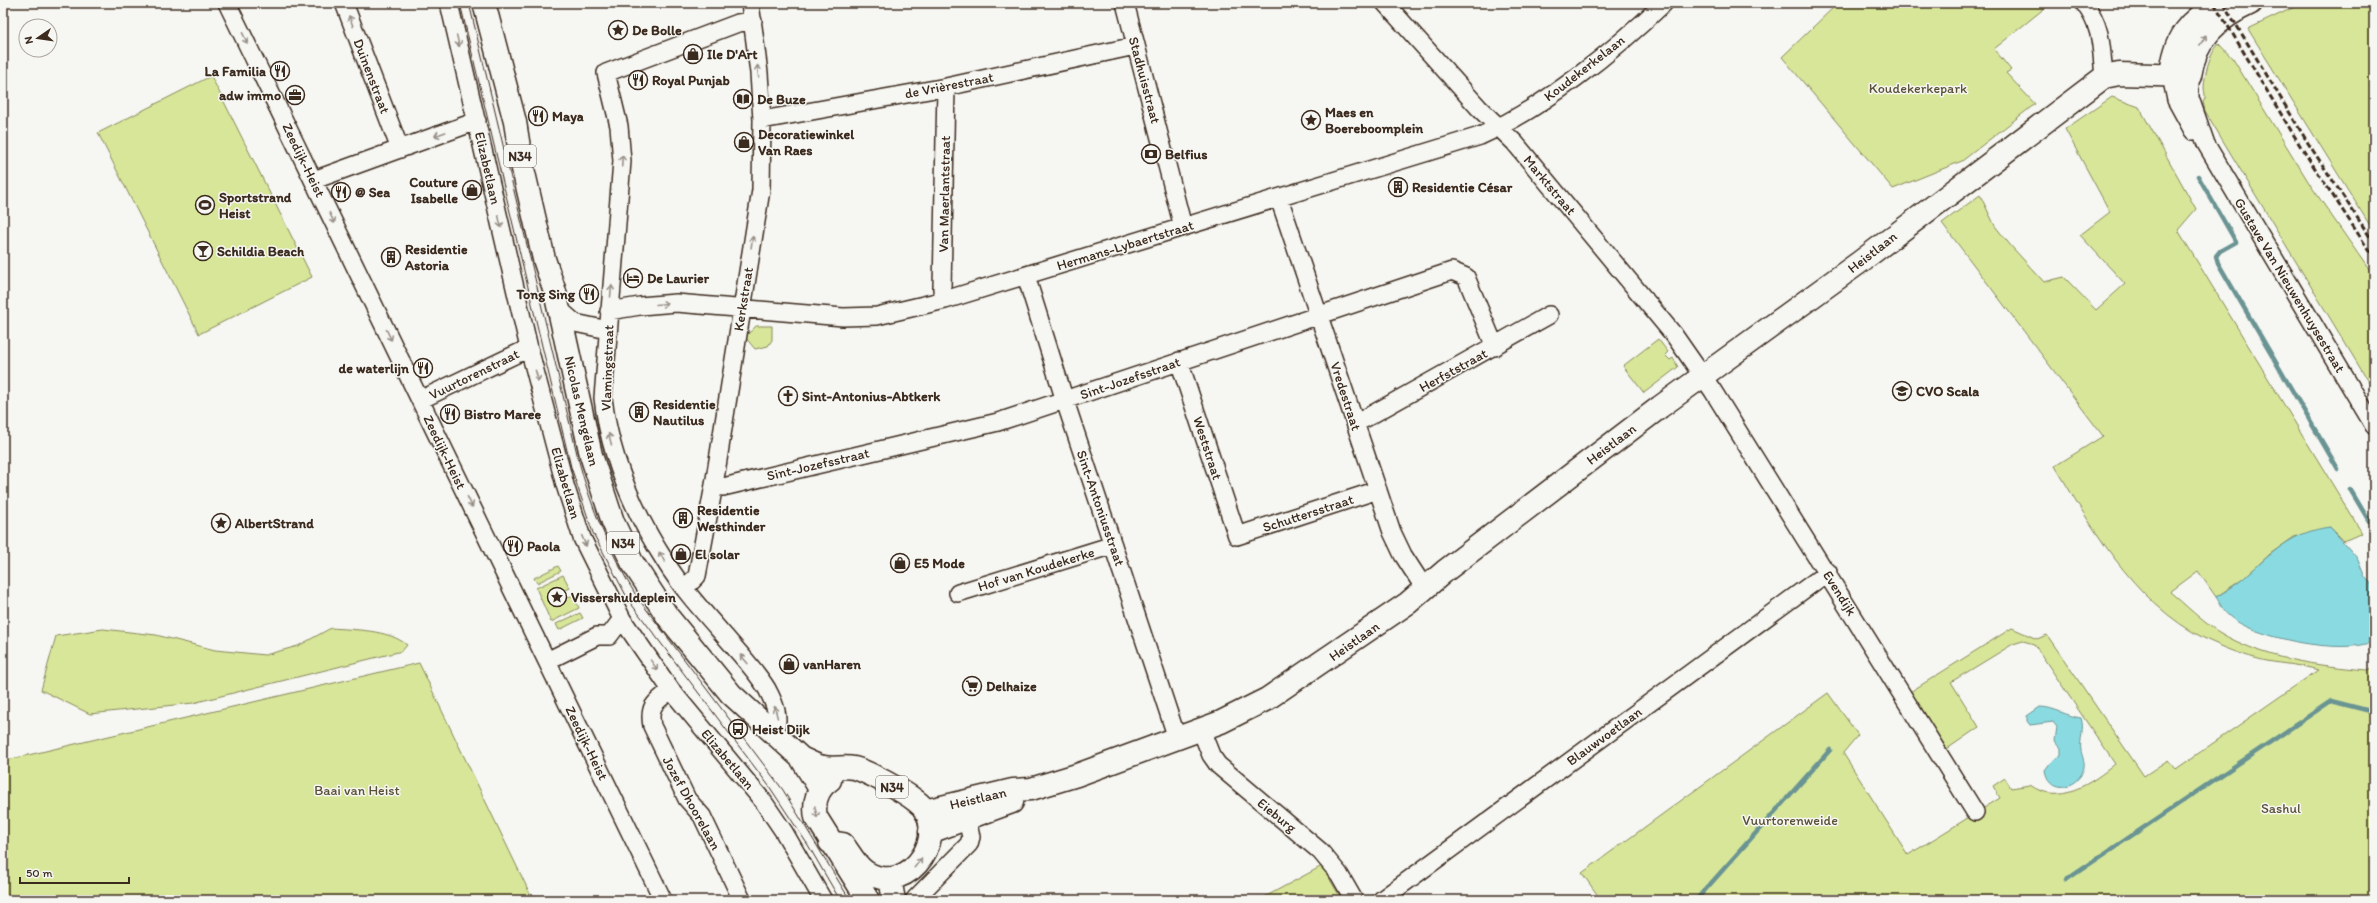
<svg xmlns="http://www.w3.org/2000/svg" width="2377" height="903" font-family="Itim,sans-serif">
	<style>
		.green { fill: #d7e699; stroke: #89885c }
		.water { fill: #8adbe1; stroke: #6a9493 }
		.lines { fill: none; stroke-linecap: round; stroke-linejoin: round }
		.stream { stroke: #6a9493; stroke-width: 4.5 }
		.minor-casing { stroke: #3b2a1e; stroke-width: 20 }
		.secondary-casing { stroke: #3b2a1e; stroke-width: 25 }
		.primary-casing { stroke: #3b2a1e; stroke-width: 25 }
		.minor { stroke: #f6f6f2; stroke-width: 17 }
		.secondary { stroke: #f6f6f2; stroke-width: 22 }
		.primary { stroke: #f6f6f2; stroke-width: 22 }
		.tram { stroke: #3b2a1e; stroke-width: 1 }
		.rail { stroke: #3b2a1e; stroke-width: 3; stroke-dasharray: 6 3; stroke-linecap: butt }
		.oneway { stroke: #989088 }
		.labels { text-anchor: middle; stroke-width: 3; stroke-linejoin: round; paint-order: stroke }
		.shield { fill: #f6f6f2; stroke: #73675e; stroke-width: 1 }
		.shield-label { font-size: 13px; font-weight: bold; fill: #3b2a1e }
		.poi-label { font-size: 14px; font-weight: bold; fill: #3b2a1e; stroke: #f6f6f2; text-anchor: start }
		.street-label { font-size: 14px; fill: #3b2a1e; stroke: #f6f6f2 }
		.park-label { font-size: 14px; fill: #5a5037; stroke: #f6f6f2 }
	</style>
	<rect width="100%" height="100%" fill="#f6f6f2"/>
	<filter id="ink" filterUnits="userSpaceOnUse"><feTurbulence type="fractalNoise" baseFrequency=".025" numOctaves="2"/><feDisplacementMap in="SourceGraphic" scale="8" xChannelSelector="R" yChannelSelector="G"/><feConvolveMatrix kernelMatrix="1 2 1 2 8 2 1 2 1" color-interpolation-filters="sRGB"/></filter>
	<g filter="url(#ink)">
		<path class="green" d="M 1838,3 L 2051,3 L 1994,49 L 2011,70 L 2006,73 L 2035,104 L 1962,161 L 1893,189 L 1782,57 Z
			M 2303,3 L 2374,3 L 2374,232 L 2248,29 Z
			M 2219,44 L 2233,59 L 2311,186 L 2374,277 L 2374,391 L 2205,111 L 2203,102 C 2207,97 2204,93 2204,87 C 2205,73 2209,54 2219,44 Z
			M 211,76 L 312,277 L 199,334 L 98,133 Z
			M 2112,97 L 2139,107 L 2196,209 L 2178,230 L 2362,533 L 2344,541 L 2330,527 L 2294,537 L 2270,554 L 2243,579 L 2216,597 L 2198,571 L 2170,592 C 2186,605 2201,621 2219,632 C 2263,659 2318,666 2368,670 L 2374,667 L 2374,900 L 1601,900 L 1582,873 L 1828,693 L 1858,735 L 1843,753 L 1908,855 L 2000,798 L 1993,786 L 2005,778 L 2011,788 L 2030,785 C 2059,806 2092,783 2115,764 L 2034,644 L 2023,641 L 2013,644 L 1951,682 L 1979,727 L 1947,749 L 1910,692 L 2012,628 L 2037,639 L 2047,635 L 2144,776 L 2168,760 L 2176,769 L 2318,670 C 2302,665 2283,664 2267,661 C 2252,658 2235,652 2221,646 C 2141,614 2097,536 2055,466 L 2103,436 L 1942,223 L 1980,195 L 1995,226 L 2011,246 L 2044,282 L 2064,277 L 2096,310 L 2125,284 L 2080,235 L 2110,212 L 2065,129 Z
			M 756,326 L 772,326 L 772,340 L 768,346 L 755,349 L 745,337 Z
			M 1658,339 L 1668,352 L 1665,355 L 1670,360 L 1673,358 L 1678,367 L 1644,393 L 1623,366 Z
			M 558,566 L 561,571 L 537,583 L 534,578 Z
			M 563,575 L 570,588 L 557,594 L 561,601 L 573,595 L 579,608 L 551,622 L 536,588 Z
			M 580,613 L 583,618 L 559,630 L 556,624 Z
			M 331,628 C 354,630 388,629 407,645 L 402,651 L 193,703 L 90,714 L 41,690 L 56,636 L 103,629 L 156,635 L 215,650 L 265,655 L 298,646 Z
			M 419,663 L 533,900 L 3,900 L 3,761 Z
			M 1322,866 L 1342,900 L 1259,900 Z"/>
		<path class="water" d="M 2330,527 L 2357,558 L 2365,577 L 2374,587 L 2374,641 C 2344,656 2252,638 2228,615 C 2223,611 2220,603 2216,597 C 2226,591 2236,585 2244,578 C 2272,553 2291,532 2330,527 Z
			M 2040,707 C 2054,707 2066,716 2081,718 C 2085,730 2079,739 2081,751 C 2082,756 2085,762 2084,766 C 2084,769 2082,773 2081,775 C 2070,791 2048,791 2045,770 L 2051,762 L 2061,755 L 2061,748 L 2055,741 L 2057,727 L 2053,722 L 2030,725 L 2027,721 L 2027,716 Z"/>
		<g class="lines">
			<path class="stream" d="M 2198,176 L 2236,242 L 2220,251 L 2216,256 L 2218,263 L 2338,469
				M 2350,489 L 2369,521 L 2374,519
				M 2066,880 L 2331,701 L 2374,712
				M 1696,900 L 1830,750"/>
			<defs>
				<path id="minor" d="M 227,3 L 663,900
					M 344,3 L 400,149
					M 449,3 L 529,348 L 565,485 L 582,538 L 622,619 L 671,690 L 763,801 L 784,832 L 823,900
					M 1125,3 L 1183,227
					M 1385,3 L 1479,108 L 1515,143 L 1674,335 L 1713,391 L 1975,812
					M 2084,3 C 2103,28 2101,48 2104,77
					M 753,21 L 738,23 L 606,73 L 619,126 L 622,161 L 603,398 C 610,457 633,511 665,561 C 684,592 711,620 735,648 C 746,661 758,674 767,689 C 774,702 782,719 773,734
					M 2171,76 L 2176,100 L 2193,131
					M 2190,76 L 2190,98 L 2206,144 L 2374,426
					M 762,120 L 946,87 L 1135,46
					M 314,180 L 477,121
					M 1279,198 L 1392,532 L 1403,555 L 1425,589
					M 1026,276 L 1065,401 L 1177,738
					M 945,300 L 942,289 L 946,87
					M 559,309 L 575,323 L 608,330
					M 609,311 L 640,306 L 676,303 L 843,317 L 877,316 L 945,300 L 1480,136 C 1542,109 1615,50 1664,3
					M 1179,361 L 1237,536 L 1378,490
					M 420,400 L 529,348
					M 1355,421 L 1364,419 L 1549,315
					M 714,485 L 723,487 L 998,422 L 1452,271 L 1466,277 L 1495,347
					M 685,588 L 697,576 L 714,485 L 761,190 L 762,120 L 759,73 L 750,3
					M 958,593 L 1113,545
					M 547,661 L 597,636 L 609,636 L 622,619
					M 671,690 C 656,702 648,705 652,726 L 687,799 L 702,816 L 742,900
					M 1201,730 L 1211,755 L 1218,765 L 1320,851 L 1339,874 L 1354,900
					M 915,899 L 969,844 L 971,837 L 967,820
					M 1381,900 L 1828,572"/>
				<path id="secondary" d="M 2171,76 C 2174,39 2189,18 2223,3
					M 925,811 L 1013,790 L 1031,789 L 1077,775 L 1221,722 L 1267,699 L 1408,603 L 1445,571 L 1660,407 L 1860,262 L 2104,77 L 2119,74 L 2190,76 C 2195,39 2218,18 2251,3
					M 930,832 L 1012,802"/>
				<path id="primary" d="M 484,3 L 515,122 L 521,160 L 544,259 L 555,292 L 591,455 L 613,522 L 632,562 L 668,617 L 731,694 L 801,758 L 820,789
					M 801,758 C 808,761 816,766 824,767 C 834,769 844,766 854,768 C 867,771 905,792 916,801 C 954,828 911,900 866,872 C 857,867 849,852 843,844 L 830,842
					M 830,780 C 817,789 813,802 816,817 L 868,900
					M 890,879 L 894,900"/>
			</defs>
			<use href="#minor" class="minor-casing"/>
			<use href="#secondary" class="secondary-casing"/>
			<use href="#primary" class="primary-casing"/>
			<use href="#minor" class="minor"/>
			<use href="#secondary" class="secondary"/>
			<use href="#primary" class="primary"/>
			<path class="tram" d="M 460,3 L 571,467 L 593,533 L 629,601 L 769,786 L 808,845 L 840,900
				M 469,3 L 578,458 C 591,508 610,553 637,597 L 783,790 L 850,900"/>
			<path class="rail" d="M 2214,3 L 2301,147 L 2374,258
				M 2223,3 L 2308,143 L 2374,243"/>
		</g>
		<defs><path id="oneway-shaft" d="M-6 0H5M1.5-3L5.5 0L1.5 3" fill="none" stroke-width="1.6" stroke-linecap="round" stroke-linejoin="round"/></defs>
		<g class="oneway">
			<use href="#oneway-shaft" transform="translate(351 21) rotate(-111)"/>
			<use href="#oneway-shaft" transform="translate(245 38) rotate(64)"/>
			<use href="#oneway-shaft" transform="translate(2203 40) rotate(-58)"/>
			<use href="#oneway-shaft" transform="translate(458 41) rotate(77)"/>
			<use href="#oneway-shaft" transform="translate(758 71) rotate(-95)"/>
			<use href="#oneway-shaft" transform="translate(440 134) rotate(160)"/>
			<use href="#oneway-shaft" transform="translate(622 161) rotate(-88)"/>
			<use href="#oneway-shaft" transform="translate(332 218) rotate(64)"/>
			<use href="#oneway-shaft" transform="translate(500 222) rotate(77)"/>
			<use href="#oneway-shaft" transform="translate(752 242) rotate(-81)"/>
			<use href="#oneway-shaft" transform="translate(611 291) rotate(-85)"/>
			<use href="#oneway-shaft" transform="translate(662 304) rotate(-5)"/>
			<use href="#oneway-shaft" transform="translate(389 335) rotate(64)"/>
			<use href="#oneway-shaft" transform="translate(537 376) rotate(75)"/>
			<use href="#oneway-shaft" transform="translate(610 439) rotate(-104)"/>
			<use href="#oneway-shaft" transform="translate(470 502) rotate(64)"/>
			<use href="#oneway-shaft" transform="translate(584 541) rotate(67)"/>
			<use href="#oneway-shaft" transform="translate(662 557) rotate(-121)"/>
			<use href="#oneway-shaft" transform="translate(744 659) rotate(-130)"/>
			<use href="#oneway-shaft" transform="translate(654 665) rotate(55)"/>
			<use href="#oneway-shaft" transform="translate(776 712) rotate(-104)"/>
			<use href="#oneway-shaft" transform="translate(816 812) rotate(79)"/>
			<use href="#oneway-shaft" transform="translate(918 863) rotate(-51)"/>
		</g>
	</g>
	<defs>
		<symbol id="sight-ring" viewBox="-11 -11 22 22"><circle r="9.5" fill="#f6f6f2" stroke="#3b2a1e" stroke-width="1.5"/><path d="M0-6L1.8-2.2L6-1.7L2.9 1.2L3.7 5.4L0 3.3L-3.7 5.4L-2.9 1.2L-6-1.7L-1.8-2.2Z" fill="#3b2a1e"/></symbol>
		<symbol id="shop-ring" viewBox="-11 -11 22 22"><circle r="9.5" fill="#f6f6f2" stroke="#3b2a1e" stroke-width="1.5"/><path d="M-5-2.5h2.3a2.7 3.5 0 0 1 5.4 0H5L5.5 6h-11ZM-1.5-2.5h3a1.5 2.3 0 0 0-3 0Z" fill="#3b2a1e"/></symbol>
		<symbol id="restaurant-ring" viewBox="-11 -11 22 22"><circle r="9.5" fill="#f6f6f2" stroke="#3b2a1e" stroke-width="1.5"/><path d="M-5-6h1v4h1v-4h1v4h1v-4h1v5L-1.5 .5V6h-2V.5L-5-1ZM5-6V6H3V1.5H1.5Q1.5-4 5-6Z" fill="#3b2a1e"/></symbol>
		<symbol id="office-ring" viewBox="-11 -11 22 22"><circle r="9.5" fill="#f6f6f2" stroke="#3b2a1e" stroke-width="1.5"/><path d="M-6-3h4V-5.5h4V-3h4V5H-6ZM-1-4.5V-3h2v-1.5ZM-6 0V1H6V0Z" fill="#3b2a1e"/></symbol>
		<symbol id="library-ring" viewBox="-11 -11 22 22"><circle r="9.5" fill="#f6f6f2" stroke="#3b2a1e" stroke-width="1.5"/><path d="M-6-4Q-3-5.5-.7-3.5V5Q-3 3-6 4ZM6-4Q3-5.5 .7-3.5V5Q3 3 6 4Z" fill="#3b2a1e"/></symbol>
		<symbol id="bank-ring" viewBox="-11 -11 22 22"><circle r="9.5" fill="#f6f6f2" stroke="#3b2a1e" stroke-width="1.5"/><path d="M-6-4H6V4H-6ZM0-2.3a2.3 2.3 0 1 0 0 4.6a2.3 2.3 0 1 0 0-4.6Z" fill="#3b2a1e"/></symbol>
		<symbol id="building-ring" viewBox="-11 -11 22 22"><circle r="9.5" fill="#f6f6f2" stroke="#3b2a1e" stroke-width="1.5"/><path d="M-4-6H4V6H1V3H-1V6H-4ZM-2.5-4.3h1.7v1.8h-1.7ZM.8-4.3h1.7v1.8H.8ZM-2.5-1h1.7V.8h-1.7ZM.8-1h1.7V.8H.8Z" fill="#3b2a1e"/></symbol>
		<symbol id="stadium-ring" viewBox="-11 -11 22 22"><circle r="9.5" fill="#f6f6f2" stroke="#3b2a1e" stroke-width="1.5"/><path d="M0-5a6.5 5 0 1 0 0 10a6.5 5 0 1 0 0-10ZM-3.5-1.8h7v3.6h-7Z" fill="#3b2a1e"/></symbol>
		<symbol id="bar-ring" viewBox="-11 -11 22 22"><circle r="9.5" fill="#f6f6f2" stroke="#3b2a1e" stroke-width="1.5"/><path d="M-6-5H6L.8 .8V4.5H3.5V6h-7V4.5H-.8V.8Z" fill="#3b2a1e"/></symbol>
		<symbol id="hotel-ring" viewBox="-11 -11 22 22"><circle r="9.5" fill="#f6f6f2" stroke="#3b2a1e" stroke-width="1.5"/><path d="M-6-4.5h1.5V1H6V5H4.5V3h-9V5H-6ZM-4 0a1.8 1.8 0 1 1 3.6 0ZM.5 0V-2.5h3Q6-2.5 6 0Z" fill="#3b2a1e"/></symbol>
		<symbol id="school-ring" viewBox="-11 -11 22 22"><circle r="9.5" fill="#f6f6f2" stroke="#3b2a1e" stroke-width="1.5"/><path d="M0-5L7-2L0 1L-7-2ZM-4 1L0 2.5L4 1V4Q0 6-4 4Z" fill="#3b2a1e"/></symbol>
		<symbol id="church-ring" viewBox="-11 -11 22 22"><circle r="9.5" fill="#f6f6f2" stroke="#3b2a1e" stroke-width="1.5"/><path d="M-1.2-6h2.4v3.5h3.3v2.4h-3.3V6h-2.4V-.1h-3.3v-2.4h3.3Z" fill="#3b2a1e"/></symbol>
		<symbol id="supermarket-ring" viewBox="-11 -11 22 22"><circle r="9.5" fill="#f6f6f2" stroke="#3b2a1e" stroke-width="1.5"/><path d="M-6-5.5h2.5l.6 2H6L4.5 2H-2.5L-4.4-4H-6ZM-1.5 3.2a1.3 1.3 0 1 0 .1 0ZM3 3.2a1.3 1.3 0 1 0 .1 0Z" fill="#3b2a1e"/></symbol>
		<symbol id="bus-ring" viewBox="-11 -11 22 22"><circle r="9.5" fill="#f6f6f2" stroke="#3b2a1e" stroke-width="1.5"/><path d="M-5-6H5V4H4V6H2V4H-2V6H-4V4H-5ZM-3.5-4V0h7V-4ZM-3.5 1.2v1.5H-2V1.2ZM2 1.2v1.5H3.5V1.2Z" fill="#3b2a1e"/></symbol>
	</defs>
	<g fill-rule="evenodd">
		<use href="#sight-ring" x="607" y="19" width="22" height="22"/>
		<use href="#shop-ring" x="682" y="43" width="22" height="22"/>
		<use href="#restaurant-ring" x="269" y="60" width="22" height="22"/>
		<use href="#restaurant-ring" x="627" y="69" width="22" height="22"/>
		<use href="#office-ring" x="284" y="84" width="22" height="22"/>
		<use href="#library-ring" x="732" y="88" width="22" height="22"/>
		<use href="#restaurant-ring" x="527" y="105" width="22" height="22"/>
		<use href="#sight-ring" x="1300" y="109" width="22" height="22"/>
		<use href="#shop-ring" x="733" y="131" width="22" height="22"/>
		<use href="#bank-ring" x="1140" y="143" width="22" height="22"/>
		<use href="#building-ring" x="1387" y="176" width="22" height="22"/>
		<use href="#shop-ring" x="461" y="179" width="22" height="22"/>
		<use href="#restaurant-ring" x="330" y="181" width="22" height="22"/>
		<use href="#stadium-ring" x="194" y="194" width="22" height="22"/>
		<use href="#bar-ring" x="192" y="240" width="22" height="22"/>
		<use href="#building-ring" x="380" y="246" width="22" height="22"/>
		<use href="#hotel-ring" x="622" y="267" width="22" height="22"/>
		<use href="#restaurant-ring" x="578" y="283" width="22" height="22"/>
		<use href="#restaurant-ring" x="412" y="357" width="22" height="22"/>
		<use href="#school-ring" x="1891" y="380" width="22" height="22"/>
		<use href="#church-ring" x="777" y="385" width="22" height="22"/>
		<use href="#building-ring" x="628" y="401" width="22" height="22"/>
		<use href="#restaurant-ring" x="439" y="403" width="22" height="22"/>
		<use href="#building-ring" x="672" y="507" width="22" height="22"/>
		<use href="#sight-ring" x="210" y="512" width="22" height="22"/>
		<use href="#restaurant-ring" x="502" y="535" width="22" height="22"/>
		<use href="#shop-ring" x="670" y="543" width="22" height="22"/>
		<use href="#shop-ring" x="889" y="552" width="22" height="22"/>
		<use href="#sight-ring" x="546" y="586" width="22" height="22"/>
		<use href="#shop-ring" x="778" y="653" width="22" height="22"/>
		<use href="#supermarket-ring" x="961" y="675" width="22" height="22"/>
		<use href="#bus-ring" x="727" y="718" width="22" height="22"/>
	</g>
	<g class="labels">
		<g class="shield">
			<rect x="504" y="145" width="32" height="22" rx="3"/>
			<rect x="607" y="532" width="32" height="22" rx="3"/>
			<rect x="876" y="776" width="32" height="22" rx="3"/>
		</g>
		<g class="shield-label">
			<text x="520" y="161">N34</text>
			<text x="623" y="548">N34</text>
			<text x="892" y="792">N34</text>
		</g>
		<g class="poi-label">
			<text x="632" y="35">De Bolle</text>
			<text x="707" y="59">Ile D'Art</text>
			<text x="266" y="76" text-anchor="end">La Familia</text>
			<text x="652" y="85">Royal Punjab</text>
			<text x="281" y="100" text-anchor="end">adw immo</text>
			<text x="757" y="104">De Buze</text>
			<text x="1325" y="117">Maes en<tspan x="1325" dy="16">Boereboomplein</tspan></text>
			<text x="552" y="121">Maya</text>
			<text x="758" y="139">Decoratiewinkel<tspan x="758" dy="16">Van Raes</tspan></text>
			<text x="1165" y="159">Belfius</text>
			<text x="458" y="187" text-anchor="end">Couture<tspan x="458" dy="16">Isabelle</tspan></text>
			<text x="1412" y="192">Residentie César</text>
			<text x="355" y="197">@ Sea</text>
			<text x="219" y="202">Sportstrand<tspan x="219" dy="16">Heist</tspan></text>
			<text x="405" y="254">Residentie<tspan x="405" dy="16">Astoria</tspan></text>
			<text x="217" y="256">Schildia Beach</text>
			<text x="647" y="283">De Laurier</text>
			<text x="575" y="299" text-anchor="end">Tong Sing</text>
			<text x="409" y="373" text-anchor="end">de waterlijn</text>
			<text x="1916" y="396">CVO Scala</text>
			<text x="802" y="401">Sint-Antonius-Abtkerk</text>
			<text x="653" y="409">Residentie<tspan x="653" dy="16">Nautilus</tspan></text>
			<text x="464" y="419">Bistro Maree</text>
			<text x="697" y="515">Residentie<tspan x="697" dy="16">Westhinder</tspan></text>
			<text x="235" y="528">AlbertStrand</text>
			<text x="527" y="551">Paola</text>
			<text x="695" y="559">El solar</text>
			<text x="914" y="568">E5 Mode</text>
			<text x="571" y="602">Vissershuldeplein</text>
			<text x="803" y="669">vanHaren</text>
			<text x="986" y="691">Delhaize</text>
			<text x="752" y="734">Heist Dijk</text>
		</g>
		<g class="street-label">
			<text transform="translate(1584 68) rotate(-38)" y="5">Koudekerkelaan</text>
			<text transform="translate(372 76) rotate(69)" y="5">Duinenstraat</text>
			<text transform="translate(1145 80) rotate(75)" y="5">Stadhuisstraat</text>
			<text transform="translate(949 85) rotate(-11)" y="5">de Vrièrestraat</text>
			<text transform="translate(304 160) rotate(64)" y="5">Zeedijk-Heist</text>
			<text transform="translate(488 168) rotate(77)" y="5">Elizabetlaan</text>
			<text transform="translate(1550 185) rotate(50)" y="5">Marktstraat</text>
			<text transform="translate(944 194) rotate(-89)" y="5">Van Maerlantstraat</text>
			<text transform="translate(1125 245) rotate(-17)" y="5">Hermans-Lybaertstraat</text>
			<text transform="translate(1872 252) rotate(-38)" y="5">Heistlaan</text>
			<text transform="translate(2290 285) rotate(59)" y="5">Gustave Van Nieuwenhuysestraat</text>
			<text transform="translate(743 299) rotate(-81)" y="5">Kerkstraat</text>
			<text transform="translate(607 368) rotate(-88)" y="5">Vlamingstraat</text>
			<text transform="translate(1453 370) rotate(-29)" y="5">Herfststraat</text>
			<text transform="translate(474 374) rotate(-26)" y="5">Vuurtorenstraat</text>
			<text transform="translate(1130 378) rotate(-19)" y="5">Sint-Jozefsstraat</text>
			<text transform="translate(1346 396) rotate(72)" y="5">Vredestraat</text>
			<text transform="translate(582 411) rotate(77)" y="5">Nicolas Mengélaan</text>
			<text transform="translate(1611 444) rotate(-37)" y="5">Heistlaan</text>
			<text transform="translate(1208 448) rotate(72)" y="5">Weststraat</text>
			<text transform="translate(445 452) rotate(64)" y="5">Zeedijk-Heist</text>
			<text transform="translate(818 464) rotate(-13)" y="5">Sint-Jozefsstraat</text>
			<text transform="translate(566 483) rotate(74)" y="5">Elizabetlaan</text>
			<text transform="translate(1101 508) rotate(71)" y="5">Sint-Antoniusstraat</text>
			<text transform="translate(1308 513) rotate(-18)" y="5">Schuttersstraat</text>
			<text transform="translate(1036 569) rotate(-17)" y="5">Hof van Koudekerke</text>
			<text transform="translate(1840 593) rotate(58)" y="5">Evendijk</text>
			<text transform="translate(1354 641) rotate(-35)" y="5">Heistlaan</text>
			<text transform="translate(1604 736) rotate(-36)" y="5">Blauwvoetlaan</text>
			<text transform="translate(587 743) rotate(64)" y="5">Zeedijk-Heist</text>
			<text transform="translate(728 759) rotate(50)" y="5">Elizabetlaan</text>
			<text transform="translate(978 798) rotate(-13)" y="5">Heistlaan</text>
			<text transform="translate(692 803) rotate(61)" y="5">Jozef Dhoorelaan</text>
			<text transform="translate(1277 815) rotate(39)" y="5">Eieburg</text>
		</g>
		<g class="park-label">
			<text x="1918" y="93">Koudekerkepark</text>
			<text x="357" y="795">Baai van Heist</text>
			<text x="2281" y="813">Sashul</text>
			<text x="1790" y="825">Vuurtorenweide</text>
		</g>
	</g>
	<rect width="2377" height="903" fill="none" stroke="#f6f6f2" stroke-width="16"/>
	<rect x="8" y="8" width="2361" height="887" fill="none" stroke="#3b2a1e" stroke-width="1.5" filter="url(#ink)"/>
	<g transform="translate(38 38) rotate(257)"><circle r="19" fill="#f6f6f2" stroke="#aba49d"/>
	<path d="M0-3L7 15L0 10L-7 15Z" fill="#3b2a1e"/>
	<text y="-6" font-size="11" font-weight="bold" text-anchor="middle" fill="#3b2a1e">N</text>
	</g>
	<path d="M20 877v6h109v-6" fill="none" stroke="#3b2a1e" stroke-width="2"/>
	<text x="26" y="877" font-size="12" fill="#3b2a1e" stroke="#f6f6f2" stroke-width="3" paint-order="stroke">50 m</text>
</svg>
